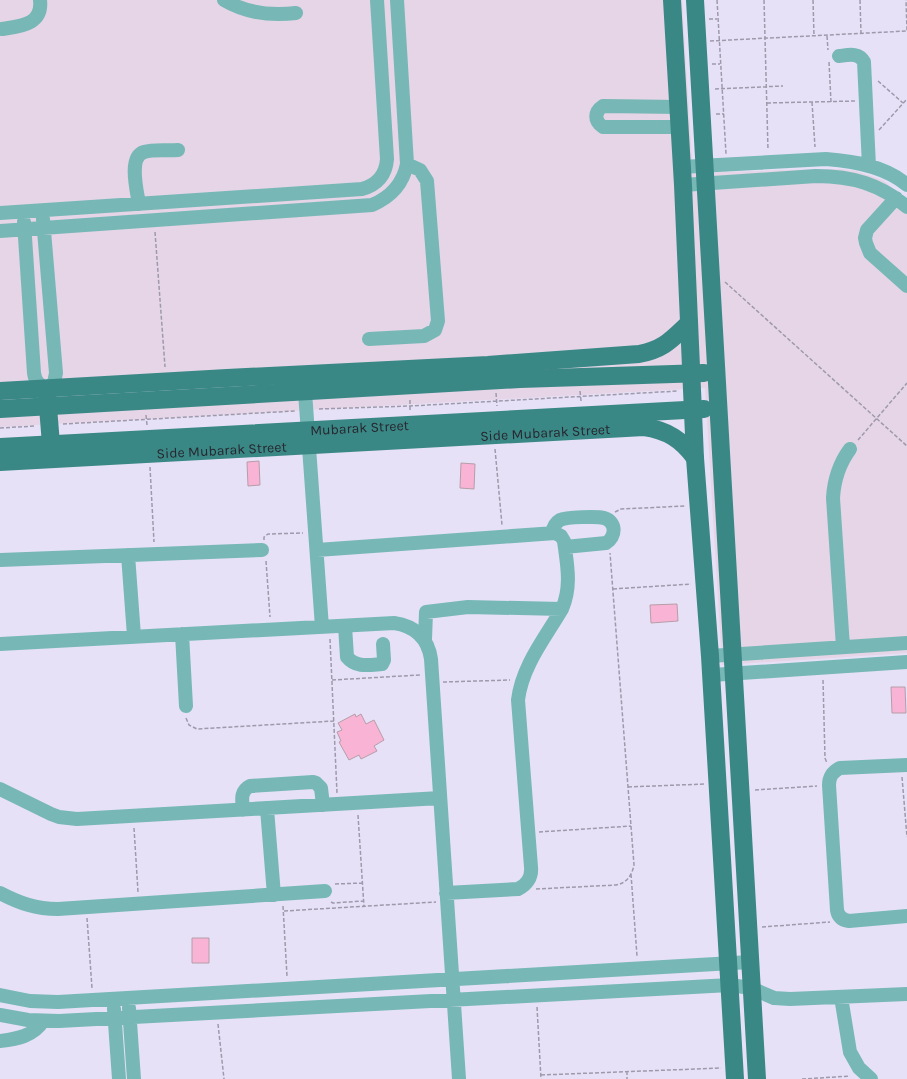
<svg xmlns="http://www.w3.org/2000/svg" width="907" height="1079" font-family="Karla,sans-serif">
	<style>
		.commercial { fill: #e5d5e7 }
		.building { fill: #f9b4d5; stroke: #b59ea8 }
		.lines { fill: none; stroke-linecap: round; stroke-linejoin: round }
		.path { stroke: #9e9aab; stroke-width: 1.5; stroke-dasharray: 4 2; stroke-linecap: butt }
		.minor { stroke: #77b8b6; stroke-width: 14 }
		.major { stroke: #3a8886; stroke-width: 18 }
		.labels { text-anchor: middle; stroke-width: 3; stroke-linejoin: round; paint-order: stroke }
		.street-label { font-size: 14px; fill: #28262e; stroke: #f4f0fd }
	</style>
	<rect width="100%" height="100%" fill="#e7e1f7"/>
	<path class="commercial" d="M 0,0 L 682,0 L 693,173 L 819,169 L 841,169 L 856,171 L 883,180 L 907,200 L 907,653 L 722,665 L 705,388 L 0,427 Z"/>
	<path class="building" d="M 259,461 L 260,485 L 248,486 L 247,462 Z
		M 461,463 L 475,464 L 474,489 L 460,488 Z
		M 677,604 L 678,621 L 651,623 L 650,605 Z
		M 891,687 L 905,687 L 906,713 L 892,713 Z
		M 355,714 L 356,717 L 361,714 L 366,724 L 374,720 L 384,740 L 374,746 L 377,751 L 361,759 L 359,755 L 349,760 L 339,742 L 341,741 L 337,732 L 342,730 L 338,723 Z
		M 192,938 L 209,938 L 209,963 L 192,963 Z"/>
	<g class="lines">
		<path class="path" d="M 717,0 L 726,154
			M 764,0 L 768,150
			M 813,0 L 814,36
			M 860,0 L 861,33
			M 709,19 L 717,19
			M 827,36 L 828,50
			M 710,41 L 907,31 L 906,0
			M 829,62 L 831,102
			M 712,64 L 720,64
			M 878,81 L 903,103
			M 715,89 L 783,86
			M 812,102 L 815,147
			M 767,103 L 855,101
			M 716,114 L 724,114
			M 879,130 L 907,99
			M 155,232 L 165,367
			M 725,282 L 907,446
			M 580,391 L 581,401
			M 496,393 L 497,406
			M 410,400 L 410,410
			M 319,409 L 410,406 L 678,391
			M 146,415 L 147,425
			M 63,424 L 295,411
			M 0,428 L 35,426
			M 858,440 L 907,383
			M 495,449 L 502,525
			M 150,467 L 154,542
			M 615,512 L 621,509 L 685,506
			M 264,540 L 264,537 L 268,534 L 303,533
			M 266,561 L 270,617
			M 613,589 L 691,584
			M 330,639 L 337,793
			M 332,680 L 420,675
			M 823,680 L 825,758 L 827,763
			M 443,682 L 510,680
			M 186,718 L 189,725 L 197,729 L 334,721
			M 902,777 L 907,837
			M 628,787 L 704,784
			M 755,790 L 817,786
			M 358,815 L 364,907
			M 134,828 L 138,892
			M 539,832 L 631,826
			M 631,874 L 637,956
			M 335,884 L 363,883
			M 536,889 L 616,885 C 627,883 632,875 634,865 L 610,553
			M 331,902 L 333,903 L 364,901
			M 283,906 L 287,976
			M 284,911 L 436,902
			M 87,918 L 92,988
			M 762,927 L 830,922
			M 537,1007 L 541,1079
			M 218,1024 L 224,1079
			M 627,1071 L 627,1079
			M 541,1075 L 721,1068
			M 802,1079 L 850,1076"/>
		<path class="minor" d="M 224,0 C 246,13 271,16 296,13
			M 2,29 C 20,26 43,25 40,0
			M 839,56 C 848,55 859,52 864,62 L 869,166
			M 678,107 L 603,106 C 594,112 594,121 603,127 L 679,127
			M 681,167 L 826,159 C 853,161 885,166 907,185
			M 683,185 L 816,176 C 852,176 880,184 907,207
			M 896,198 L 867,230 L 865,238 L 866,243 L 870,253 L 907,286
			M 139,204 C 137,191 128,157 144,152 C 154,149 167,151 178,150
			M 0,213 L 362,189 C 377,185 386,175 387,159 L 377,0
			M 24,222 L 34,373 C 35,381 39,386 47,388 L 54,383 L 56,373 L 43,219
			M 0,231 L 372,205 C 391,197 403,184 407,164 L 397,0
			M 369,339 L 424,336 L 435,330 L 438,321 L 427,181 L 420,170 L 407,164
			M 305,392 L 322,627
			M 552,533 C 553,528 555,523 560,520 C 566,517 598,516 604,518 C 617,522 616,537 606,543 L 565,547
			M 317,550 L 555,533 L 561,536 L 564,541 C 567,564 572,586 562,609 C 545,638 522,666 518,700 L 531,867 C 532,877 527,885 518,889 L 446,893
			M 128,555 L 134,636
			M 0,560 L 262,550
			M 345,626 L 347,657 C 356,668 369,665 382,664 L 384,660 L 383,644
			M 182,634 L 186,706
			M 425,640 L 426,612 L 468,607 L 562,609
			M 0,644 L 394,623 C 415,626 428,638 431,659 L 459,1079
			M 843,647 L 833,498 C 834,480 839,464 850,449
			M 710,656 L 907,643
			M 712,675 L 907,662
			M 907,765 L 840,768 C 832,772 829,777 829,785 L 837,910 C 838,916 842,920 849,921 L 907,916
			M 0,789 L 51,814 L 59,817 L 77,819 L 440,798
			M 267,809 L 274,895
			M 243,810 C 242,800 240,791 250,786 L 313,782 L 316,783 L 321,788 L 323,805
			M 0,893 C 19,903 36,909 58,909 L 325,891
			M 0,995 L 30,1001 L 58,1002 L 750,962
			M 841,997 L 850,1052 L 859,1068 L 871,1079
			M 129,1008 L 134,1079
			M 114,1009 L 119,1079
			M 0,1015 L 28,1020 L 59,1021 L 730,985 L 751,988 L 774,998 L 790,999 L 907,994
			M 0,1041 C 17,1039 34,1036 43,1021"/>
		<g class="major">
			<path d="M 672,0 L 683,185 L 695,458 L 710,656 L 735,1079"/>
			<path d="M 695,0 L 757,1079"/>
			<path d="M 0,391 L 227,378 L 488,365 L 639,354 C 664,349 671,340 689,323"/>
			<path d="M 47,395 L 51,444"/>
			<path d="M 0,409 L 520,379 L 704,373"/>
			<path id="s1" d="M 0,447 L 704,409"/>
			<path id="s2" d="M 0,462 L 644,427 C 667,430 682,440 695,458"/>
		</g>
	</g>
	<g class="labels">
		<g class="street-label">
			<text dy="5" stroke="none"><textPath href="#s1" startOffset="360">Mubarak Street</textPath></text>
			<text dy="5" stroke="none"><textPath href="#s2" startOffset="546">Side Mubarak Street</textPath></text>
			<text dy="5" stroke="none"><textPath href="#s2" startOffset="222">Side Mubarak Street</textPath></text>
		</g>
	</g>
</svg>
